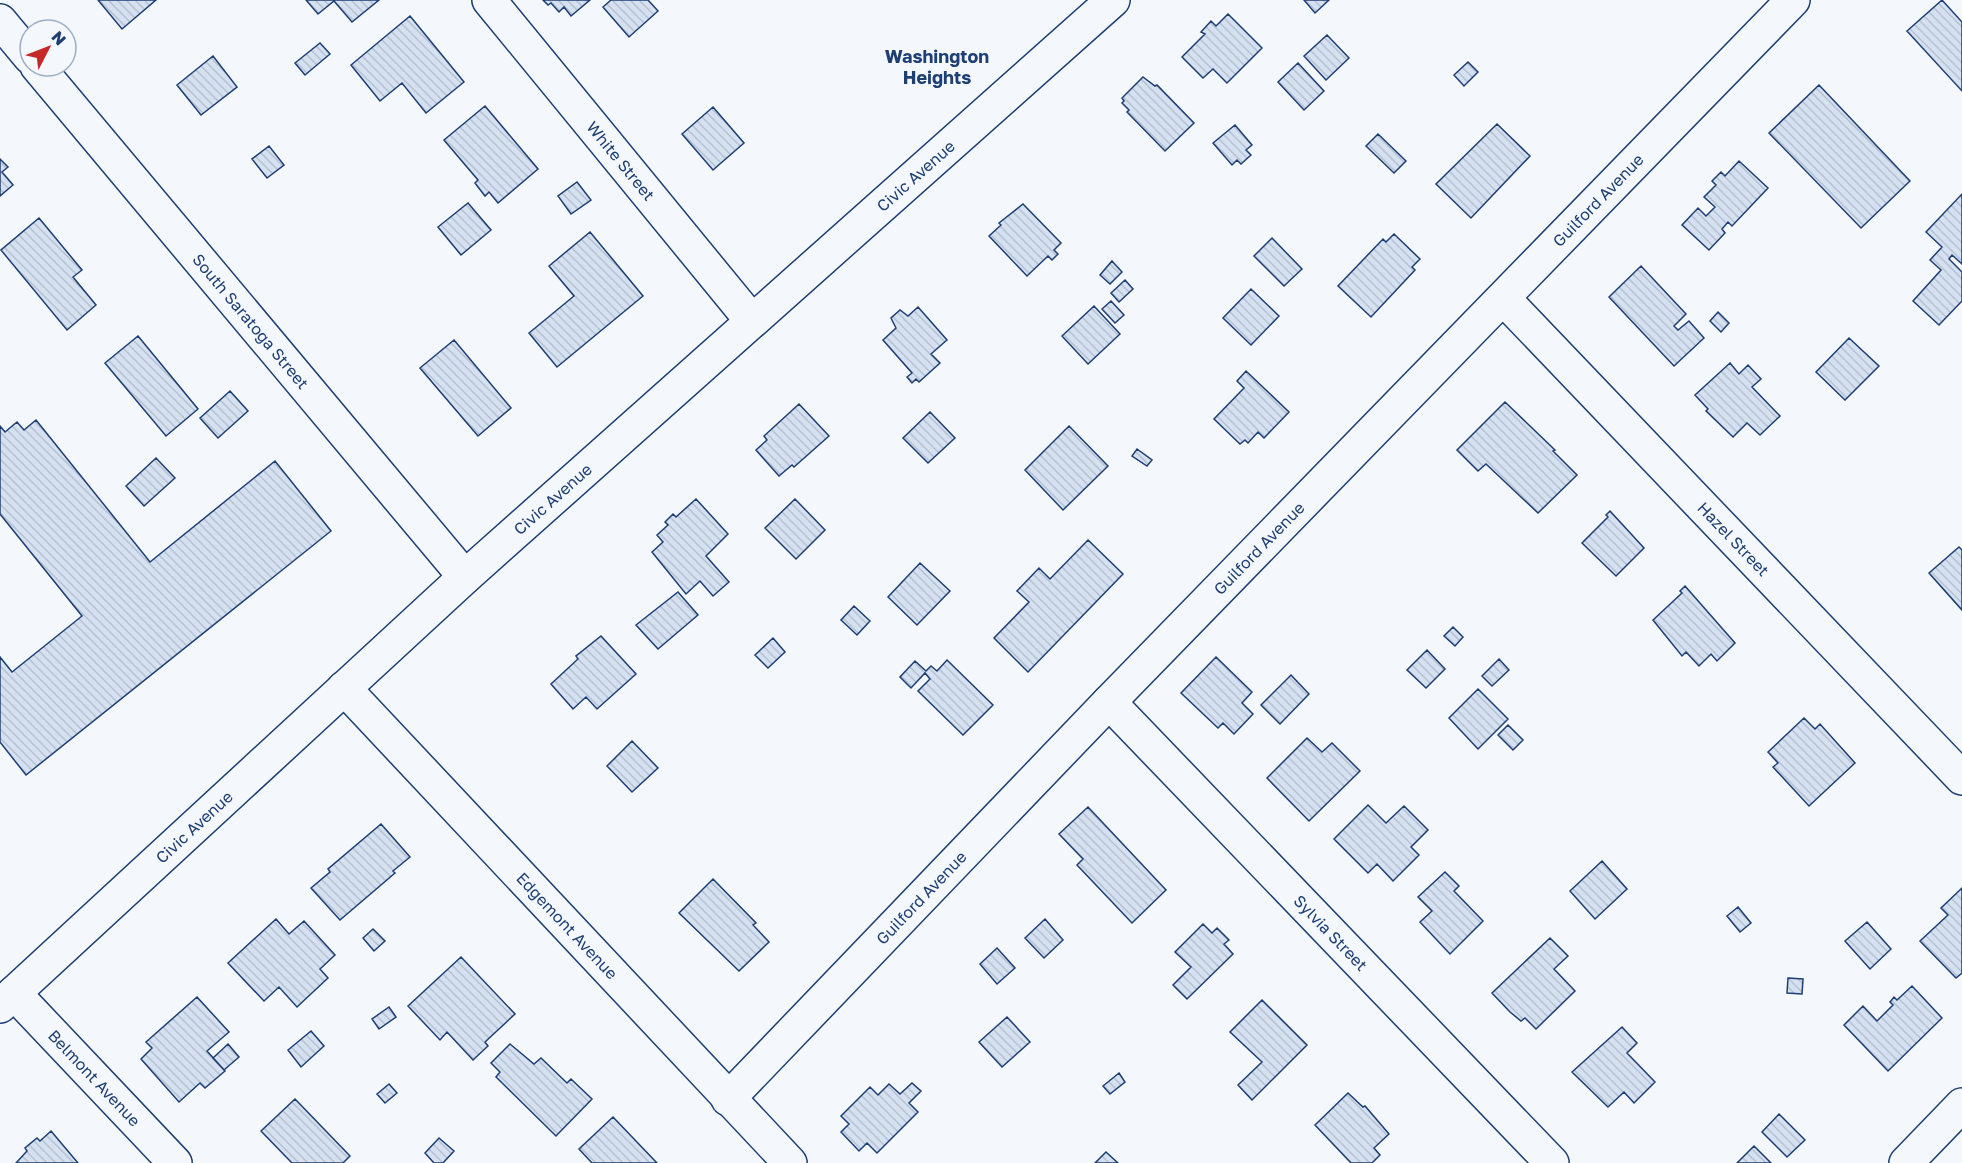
<svg xmlns="http://www.w3.org/2000/svg" width="1962" height="1163" font-family="'Golos Text',sans-serif">
	<style>
		.building { fill: url(#building-back-hatch); stroke: #1d3f73; stroke-width: 1.5 }
		.lines { fill: none; stroke-linecap: round; stroke-linejoin: round }
		.minor-casing { stroke: #1d3f73; stroke-width: 36 }
		.minor { stroke: #f4f7fb; stroke-width: 33 }
		.labels { text-anchor: middle; stroke-width: 4.5; stroke-linejoin: round; paint-order: stroke }
		.street-label { font-size: 16px; fill: #1d3f73; stroke: #f4f7fb }
		.neighbourhood-label { font-size: 18px; font-weight: bold; fill: #1d3f73; stroke: #f4f7fb }
	</style>
	<defs>
		<pattern id="building-back-hatch" width="6" height="6" patternUnits="userSpaceOnUse" patternTransform="scale(1.5)"><rect width="6" height="6" fill="#d5e0f0"/><path d="M-1 5l2 2M0 0l6 6M5-1l2 2" fill="none" stroke="#b6c1d1"/></pattern>
	</defs>
	<rect width="100%" height="100%" fill="#f4f7fb"/>
	<path class="building" d="M 98,0 L 156,0 L 122,29 Z
		M 306,0 L 379,0 L 352,22 L 334,1 L 318,14 Z
		M 543,0 L 590,0 L 571,16 L 564,7 L 559,12 L 551,3 L 548,5 Z
		M 611,0 L 648,0 L 658,11 L 629,37 L 603,7 Z
		M 1304,0 L 1329,0 L 1315,13 Z
		M 1942,0 L 1962,22 L 1962,91 L 1907,31 Z
		M 1228,14 L 1262,48 L 1227,83 L 1213,69 L 1203,78 L 1182,57 L 1205,34 L 1201,32 L 1211,21 L 1216,26 Z
		M 410,16 L 464,82 L 426,113 L 402,83 L 380,101 L 351,65 Z
		M 1327,35 L 1349,58 L 1326,80 L 1304,56 Z
		M 320,43 L 330,54 L 305,75 L 295,63 Z
		M 213,56 L 237,87 L 201,115 L 177,85 Z
		M 1468,62 L 1478,72 L 1464,86 L 1454,75 Z
		M 1298,63 L 1324,91 L 1304,110 L 1278,82 Z
		M 1143,77 L 1155,86 L 1157,85 L 1194,123 L 1165,151 L 1127,112 L 1129,110 L 1122,103 L 1124,101 L 1122,98 Z
		M 1819,85 L 1910,181 L 1861,228 L 1769,133 Z
		M 485,106 L 538,169 L 498,203 L 489,192 L 485,196 L 475,183 L 478,180 L 444,140 Z
		M 713,107 L 744,143 L 713,170 L 682,134 Z
		M 1497,124 L 1530,156 L 1471,218 L 1436,184 Z
		M 1235,125 L 1252,145 L 1246,150 L 1251,155 L 1241,164 L 1237,160 L 1232,165 L 1213,143 Z
		M 1378,134 L 1406,161 L 1394,173 L 1366,146 Z
		M 269,146 L 284,165 L 267,178 L 252,159 Z
		M 0,159 L 8,167 L 2,172 L 13,185 L 0,196 Z
		M 1739,161 L 1768,188 L 1732,226 L 1728,222 L 1722,229 L 1725,233 L 1709,250 L 1682,225 L 1698,208 L 1706,216 L 1715,207 L 1704,197 L 1716,185 L 1712,181 L 1721,172 L 1725,176 Z
		M 577,182 L 591,200 L 571,214 L 558,196 Z
		M 1962,194 L 1962,264 L 1952,255 L 1949,259 L 1962,272 L 1962,301 L 1939,325 L 1913,301 L 1941,270 L 1930,260 L 1942,247 L 1926,232 Z
		M 468,203 L 491,230 L 461,255 L 438,227 Z
		M 1023,204 L 1061,243 L 1054,250 L 1058,254 L 1052,260 L 1048,256 L 1027,276 L 989,236 L 1001,225 L 999,223 Z
		M 39,218 L 82,270 L 73,277 L 96,305 L 67,330 L 1,250 Z
		M 590,232 L 643,296 L 557,367 L 529,333 L 574,296 L 549,266 Z
		M 1394,234 L 1420,259 L 1412,267 L 1415,270 L 1371,317 L 1338,286 L 1383,239 L 1386,242 Z
		M 1272,238 L 1302,269 L 1284,286 L 1254,256 Z
		M 1112,261 L 1122,272 L 1110,284 L 1100,275 Z
		M 1641,266 L 1686,314 L 1674,326 L 1678,330 L 1689,321 L 1704,338 L 1674,366 L 1609,297 Z
		M 1125,280 L 1133,289 L 1119,302 L 1111,293 Z
		M 1251,289 L 1279,316 L 1251,345 L 1223,318 Z
		M 1111,301 L 1124,315 L 1115,323 L 1102,309 Z
		M 1094,306 L 1120,334 L 1088,364 L 1062,336 Z
		M 918,307 L 947,340 L 931,354 L 940,363 L 919,382 L 916,379 L 912,383 L 907,377 L 912,373 L 883,340 L 896,328 L 891,318 L 900,310 L 908,316 Z
		M 1718,312 L 1729,323 L 1721,332 L 1710,321 Z
		M 138,336 L 198,409 L 166,436 L 105,363 Z
		M 1849,338 L 1879,366 L 1845,400 L 1816,372 Z
		M 454,340 L 511,408 L 478,436 L 420,368 Z
		M 1730,363 L 1739,374 L 1748,365 L 1761,379 L 1752,387 L 1780,416 L 1760,435 L 1747,423 L 1733,437 L 1706,411 L 1708,409 L 1695,395 Z
		M 1246,371 L 1289,412 L 1264,438 L 1258,432 L 1248,443 L 1245,440 L 1240,444 L 1214,419 L 1244,388 L 1237,381 Z
		M 230,391 L 248,411 L 218,438 L 200,418 Z
		M 1505,402 L 1555,450 L 1553,451 L 1577,475 L 1538,513 L 1486,464 L 1478,471 L 1457,450 Z
		M 799,404 L 829,436 L 794,467 L 792,465 L 779,476 L 756,450 L 767,440 L 764,436 Z
		M 930,412 L 955,438 L 928,463 L 903,438 Z
		M 36,420 L 150,562 L 275,461 L 331,531 L 26,775 L 0,742 L 0,657 L 12,672 L 82,616 L 0,514 L 0,426 L 5,432 L 17,422 L 24,430 Z
		M 1069,426 L 1108,466 L 1063,510 L 1025,470 Z
		M 1137,449 L 1152,460 L 1147,466 L 1132,456 Z
		M 156,458 L 175,478 L 144,506 L 126,486 Z
		M 696,499 L 728,534 L 706,556 L 729,582 L 713,596 L 700,581 L 686,594 L 652,552 L 663,542 L 657,535 L 668,525 L 665,522 L 673,514 L 676,517 Z
		M 795,499 L 825,530 L 796,559 L 765,528 Z
		M 1610,511 L 1644,548 L 1616,576 L 1582,543 L 1608,517 L 1606,515 Z
		M 1088,540 L 1123,574 L 1028,672 L 994,638 L 1029,602 L 1017,591 L 1039,568 L 1050,579 Z
		M 1959,547 L 1962,550 L 1962,610 L 1929,573 Z
		M 920,563 L 950,591 L 917,625 L 888,597 Z
		M 1685,586 L 1735,643 L 1717,661 L 1711,654 L 1699,666 L 1686,652 L 1682,656 L 1653,620 L 1682,593 L 1680,591 Z
		M 678,592 L 698,615 L 658,649 L 636,625 Z
		M 854,606 L 870,621 L 857,635 L 841,620 Z
		M 1453,627 L 1463,637 L 1455,646 L 1444,636 Z
		M 601,636 L 636,674 L 597,709 L 586,697 L 573,709 L 551,684 L 578,659 L 576,656 Z
		M 773,638 L 785,652 L 768,668 L 755,655 Z
		M 1427,650 L 1445,669 L 1426,688 L 1407,670 Z
		M 1216,657 L 1252,692 L 1242,703 L 1253,714 L 1234,734 L 1223,723 L 1218,728 L 1181,693 Z
		M 1499,659 L 1509,670 L 1492,686 L 1482,676 Z
		M 947,660 L 993,705 L 963,735 L 918,691 L 930,679 L 925,673 L 911,688 L 900,677 L 915,661 L 926,671 L 931,666 L 937,671 Z
		M 1291,675 L 1309,694 L 1280,724 L 1261,705 Z
		M 1478,689 L 1508,719 L 1478,749 L 1449,718 Z
		M 1804,718 L 1815,729 L 1820,724 L 1855,763 L 1809,806 L 1773,767 L 1778,763 L 1768,752 Z
		M 1508,725 L 1523,740 L 1513,750 L 1498,735 Z
		M 1307,738 L 1322,752 L 1332,743 L 1360,771 L 1309,821 L 1267,778 Z
		M 632,741 L 658,768 L 632,792 L 607,766 Z
		M 1368,805 L 1386,823 L 1404,806 L 1428,830 L 1411,847 L 1419,855 L 1393,881 L 1377,864 L 1368,873 L 1334,839 Z
		M 1088,807 L 1166,890 L 1132,923 L 1077,865 L 1083,859 L 1059,834 Z
		M 381,824 L 410,857 L 393,871 L 395,873 L 340,920 L 311,888 L 330,872 L 328,869 Z
		M 1602,861 L 1627,889 L 1595,919 L 1570,891 Z
		M 1445,872 L 1459,886 L 1454,891 L 1483,921 L 1450,954 L 1420,922 L 1432,911 L 1418,897 Z
		M 713,879 L 756,923 L 753,925 L 769,942 L 739,971 L 679,913 Z
		M 1962,888 L 1962,973 L 1956,978 L 1920,941 L 1948,915 L 1941,908 Z
		M 1738,907 L 1751,923 L 1740,932 L 1727,916 Z
		M 276,919 L 289,934 L 304,921 L 335,955 L 320,969 L 328,978 L 297,1007 L 279,987 L 264,1001 L 228,963 Z
		M 1045,919 L 1063,940 L 1044,958 L 1025,938 Z
		M 1867,922 L 1891,949 L 1870,969 L 1845,941 Z
		M 1203,924 L 1212,933 L 1217,928 L 1229,940 L 1224,944 L 1233,954 L 1187,999 L 1173,985 L 1191,967 L 1175,952 Z
		M 373,929 L 385,941 L 374,951 L 363,938 Z
		M 1550,938 L 1568,956 L 1554,969 L 1575,991 L 1536,1029 L 1525,1018 L 1521,1021 L 1510,1012 L 1492,993 Z
		M 997,948 L 1015,968 L 997,984 L 980,964 Z
		M 461,957 L 515,1014 L 485,1042 L 488,1046 L 473,1060 L 447,1032 L 440,1040 L 408,1006 Z
		M 1788,978 L 1803,979 L 1802,994 L 1787,993 Z
		M 1912,986 L 1942,1018 L 1888,1071 L 1844,1025 L 1863,1006 L 1877,1021 L 1893,1005 L 1890,1002 L 1894,997 L 1897,1000 Z
		M 197,997 L 229,1032 L 207,1051 L 225,1071 L 205,1088 L 200,1083 L 179,1102 L 141,1059 L 152,1048 L 146,1042 Z
		M 1262,1000 L 1307,1045 L 1252,1100 L 1238,1085 L 1262,1062 L 1230,1032 Z
		M 389,1007 L 396,1017 L 379,1029 L 372,1019 Z
		M 1007,1017 L 1030,1042 L 1002,1067 L 979,1042 Z
		M 1622,1027 L 1637,1043 L 1627,1053 L 1655,1082 L 1634,1103 L 1624,1092 L 1608,1107 L 1572,1072 Z
		M 311,1031 L 324,1046 L 301,1067 L 288,1050 Z
		M 228,1044 L 239,1057 L 224,1070 L 213,1058 Z
		M 510,1044 L 534,1064 L 541,1058 L 567,1083 L 571,1079 L 592,1099 L 556,1136 L 496,1077 L 500,1072 L 491,1063 Z
		M 1119,1073 L 1125,1082 L 1110,1094 L 1103,1086 Z
		M 912,1083 L 921,1091 L 909,1103 L 918,1112 L 877,1153 L 867,1143 L 859,1151 L 841,1132 L 849,1124 L 841,1116 L 870,1087 L 878,1095 L 889,1084 L 900,1094 Z
		M 389,1084 L 397,1093 L 385,1103 L 377,1094 Z
		M 1348,1093 L 1363,1107 L 1365,1106 L 1389,1134 L 1374,1148 L 1380,1155 L 1372,1163 L 1351,1163 L 1315,1125 Z
		M 295,1099 L 350,1156 L 343,1163 L 292,1163 L 261,1131 Z
		M 1779,1114 L 1805,1140 L 1787,1157 L 1762,1132 Z
		M 613,1117 L 657,1163 L 592,1163 L 579,1149 Z
		M 51,1131 L 78,1163 L 16,1163 L 27,1151 L 25,1148 L 37,1138 L 40,1141 Z
		M 439,1138 L 454,1151 L 443,1163 L 434,1163 L 425,1153 Z
		M 1754,1146 L 1771,1163 L 1737,1163 Z
		M 1106,1152 L 1118,1163 L 1095,1163 Z"/>
	<g class="lines">
		<defs>
			<g id="minor">
				<path id="s1" d="M 489,0 L 752,321"/>
				<path d="M 0,21 L 30,57"/>
				<path id="s2" d="M 37,66 L 465,577"/>
				<path id="s3" d="M 1504,299 L 1962,778"/>
				<path id="s4" d="M 344,688 L 790,1163"/>
				<path id="s5" d="M 1109,702 L 1552,1163"/>
				<path id="s6" d="M 14,993 L 175,1163"/>
				<path id="s7" d="M 0,1006 L 465,577 L 1113,0"/>
				<path id="s8" d="M 728,1099 L 1109,702 L 1793,0"/>
				<path d="M 1906,1163 L 1962,1105"/>
			</g>
		</defs>
		<use href="#minor" class="minor-casing"/>
		<use href="#minor" class="minor"/>
	</g>
	<g class="labels">
		<g class="street-label">
			<text dy="6" stroke="none"><textPath href="#s1" startOffset="208">White Street</textPath></text>
			<text dy="6" stroke="none"><textPath href="#s7" startOffset="1236">Civic Avenue</textPath></text>
			<text dy="6" stroke="none"><textPath href="#s8" startOffset="1251">Guilford Avenue</textPath></text>
			<text dy="6" stroke="none"><textPath href="#s2" startOffset="333">South Saratoga Street</textPath></text>
			<text dy="6" stroke="none"><textPath href="#s7" startOffset="750">Civic Avenue</textPath></text>
			<text dy="6" stroke="none"><textPath href="#s3" startOffset="332">Hazel Street</textPath></text>
			<text dy="6" stroke="none"><textPath href="#s8" startOffset="765">Guilford Avenue</textPath></text>
			<text dy="6" stroke="none"><textPath href="#s7" startOffset="264">Civic Avenue</textPath></text>
			<text dy="6" stroke="none"><textPath href="#s8" startOffset="279">Guilford Avenue</textPath></text>
			<text dy="6" stroke="none"><textPath href="#s4" startOffset="326">Edgemont Avenue</textPath></text>
			<text dy="6" stroke="none"><textPath href="#s5" startOffset="320">Sylvia Street</textPath></text>
			<text dy="6" stroke="none"><textPath href="#s6" startOffset="117">Belmont Avenue</textPath></text>
		</g>
		<g class="neighbourhood-label">
			<text x="937" y="63">Washington<tspan x="937" dy="21">Heights</tspan></text>
		</g>
	</g>
	<g transform="translate(48 48) rotate(48)"><circle r="28" fill="#f4f7fb" stroke="#9eadc5" stroke-width="1.5"/>
	<path d="M0-4.5L10 22L0 15L-10 22Z" fill="#c62828"/>
	<text y="-9" font-size="16" font-weight="bold" text-anchor="middle" fill="#1d3f73">N</text>
	</g>
</svg>
